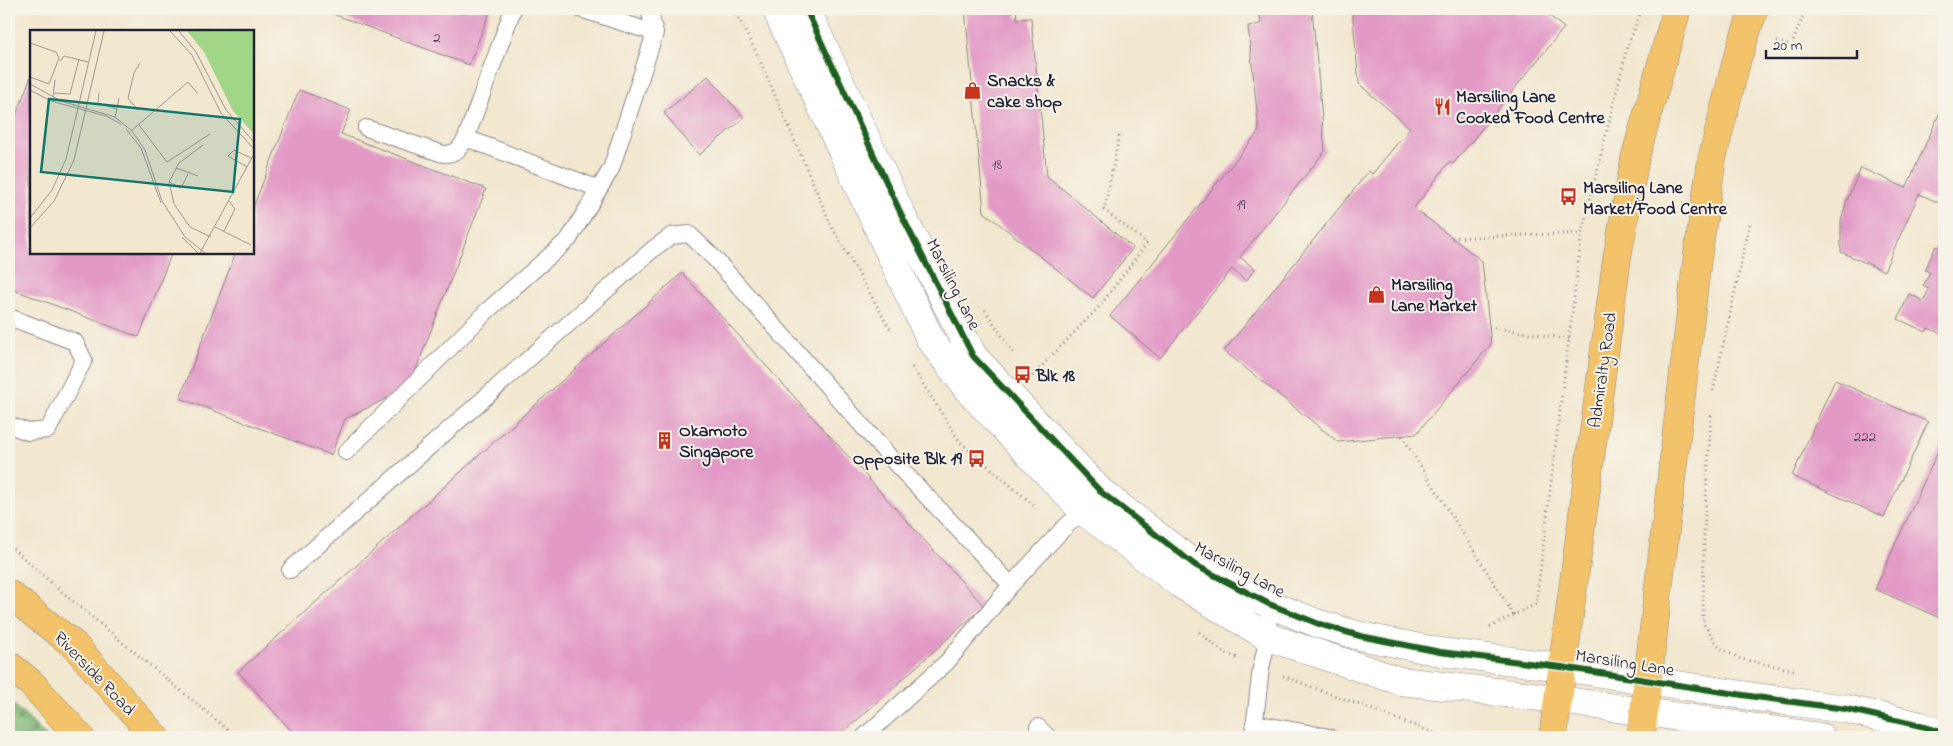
<svg xmlns="http://www.w3.org/2000/svg" width="1953" height="746" font-family="'Indie Flower',sans-serif">
	<style>
		.forest { fill: url(#forest-firs); stroke: #516c58 }
		.building { fill: #e299c6 }
		.lines { fill: none; stroke-linecap: round; stroke-linejoin: round }
		.lane-casing { stroke: #8a8485; stroke-width: 18 }
		.street-casing { stroke: #8a8485; stroke-width: 29 }
		.primary-casing { stroke: #8a8485; stroke-width: 29 }
		.path { stroke: #8a8485; stroke-width: 3; stroke-dasharray: 1 4; stroke-linecap: butt }
		.lane { stroke: #fff; stroke-width: 16 }
		.street { stroke: #fff; stroke-width: 28 }
		.primary { stroke: #f2c36a; stroke-width: 28 }
		.cycleway-casing { stroke: #f7f3e8; stroke-width: 9 }
		.cycleway { stroke: #1b5e20; stroke-width: 6 }
		.labels { text-anchor: middle; stroke-width: 4; stroke-linejoin: round; paint-order: stroke }
		.number-label { font-size: 15px; fill: #52405e }
		.poi-label { font-size: 18px; font-weight: bold; fill: #22223b; stroke: #f7f3e8; text-anchor: start }
		.street-label { font-size: 18px; fill: #22223b; stroke: #f7f3e8 }
		.inset-road { fill: none; stroke: #9f9894; stroke-width: 1 }
		.view { fill: #0f766e; fill-opacity: 0.15; stroke: #0f766e; stroke-width: 2.5 }
		.inset-edge { fill: none; stroke: #22223b; stroke-width: 2.5 }
	</style>
	<defs>
		<pattern id="forest-firs" width="22" height="20" patternUnits="userSpaceOnUse" patternTransform="scale(1.25)"><rect width="22" height="20" fill="#80b774"/><path d="M5 1l3.5 6h-7zM16 11l3.5 6h-7z" fill="#689460"/></pattern>
	</defs>
	<rect width="100%" height="100%" fill="#f7f3e8"/>
	<filter id="ink" filterUnits="userSpaceOnUse"><feTurbulence type="fractalNoise" baseFrequency=".02" numOctaves="2"/><feDisplacementMap in="SourceGraphic" scale="10" xChannelSelector="R" yChannelSelector="G"/><feConvolveMatrix kernelMatrix="1 2 1 2 8 2 1 2 1" color-interpolation-filters="sRGB"/></filter>
	<filter id="wash" filterUnits="userSpaceOnUse"><feTurbulence type="fractalNoise" baseFrequency=".0096" numOctaves="4" result="noise"/><feDisplacementMap in="SourceGraphic" scale="20" xChannelSelector="R" yChannelSelector="G"/><feGaussianBlur stdDeviation="1.12" result="paint"/><feColorMatrix in="noise" values="0 0 0 0 0 0 0 0 0 0 0 0 0 0 0 0 0 1.4 0 .05"/><feComposite in="paint" operator="in"/></filter>
	<g filter="url(#wash)">
		<rect width="100%" height="100%" fill="#f2e7cf"/>
		<path class="forest" d="M 9,700 L 47,737 L 9,737 Z"/>
		<g id="blocks">
			<path class="building" d="M 320,9 L 491,9 L 469,65 Z
				M 965,9 L 1016,9 L 1017,19 L 1031,18 L 1047,176 L 1133,248 L 1093,298 L 984,212 Z
				M 1259,9 L 1312,9 L 1325,151 L 1240,257 L 1255,269 L 1246,281 L 1232,269 L 1160,358 L 1110,316 L 1259,131 L 1248,26 L 1261,24 Z
				M 1352,9 L 1541,9 L 1564,28 L 1453,164 L 1449,162 L 1414,208 L 1482,261 L 1491,344 L 1416,434 L 1338,442 L 1224,351 L 1369,171 L 1372,174 L 1410,128 L 1359,84 Z
				M 31,76 L 31,252 L 172,252 L 139,337 L 9,288 L 9,134 Z
				M 708,76 L 744,118 L 699,155 L 664,113 Z
				M 299,90 L 351,110 L 341,134 L 486,189 L 409,387 L 345,419 L 331,455 L 180,398 L 236,252 L 252,252 L 252,210 Z
				M 1944,103 L 1944,205 L 1919,194 L 1884,271 L 1841,252 L 1841,221 L 1847,200 L 1861,168 L 1906,188 Z
				M 1936,246 L 1944,250 L 1944,330 L 1942,334 L 1928,328 L 1926,332 L 1898,319 L 1909,294 L 1924,301 L 1929,289 L 1923,286 L 1930,272 L 1925,270 Z
				M 682,273 L 984,606 L 838,737 L 297,737 L 238,672 Z
				M 1835,380 L 1928,422 L 1884,517 L 1792,476 Z
				M 1944,438 L 1944,620 L 1875,589 Z"/>
		</g>
	</g>
	<g filter="url(#ink)">
		<use href="#blocks" fill-opacity="0" stroke="#8a8485" stroke-width="1"/>
		<g class="lines">
			<defs>
				<path id="lane" d="M 580,9 L 655,33
					M 366,128 L 443,154 C 456,154 460,149 466,138 L 513,9
					M 466,138 L 599,189
					M 9,317 L 75,342 L 84,360 L 48,430 L 28,432 L 9,425
					M 346,452 L 488,310 L 569,239 L 611,169 L 655,33 L 649,9
					M 290,570 L 653,249 L 671,236 L 689,234 L 715,259 L 896,464 L 1011,585
					M 1254,723 L 1329,737
					M 1038,727 L 1048,737
					M 864,737 L 947,662 L 1011,585 L 1062,530 L 1088,506
					M 1253,737 L 1261,668 L 1268,637 L 1269,604"/>
				<path id="street" d="M 776,9 L 930,339 L 968,390 L 1083,511 L 1180,584 L 1268,637 L 1400,681 L 1532,696 L 1821,737
					M 806,9 L 902,216 L 973,356 L 1101,492 L 1195,565 L 1269,604 L 1319,624 L 1360,636 L 1440,652 L 1561,667 L 1756,697 L 1846,709 L 1921,726 L 1944,733"/>
				<path id="primary" d="M 9,594 L 74,645 L 155,737
					M 9,665 L 32,684 L 80,737
					M 1553,737 L 1617,258 L 1635,158 L 1677,9
					M 1641,737 L 1697,260 L 1712,159 L 1737,59 L 1754,9"/>
			</defs>
			<use href="#lane" class="lane-casing"/>
			<use href="#street" class="street-casing"/>
			<use href="#primary" class="primary-casing"/>
			<path class="path" d="M 734,9 L 758,56 L 832,227 L 890,329
				M 1777,42 L 1791,46 L 1806,9
				M 1452,238 L 1582,233
				M 985,310 L 1015,355
				M 1489,327 L 1569,339
				M 912,367 L 960,442 L 1036,507
				M 1032,376 L 1100,306 L 1147,243 L 1104,210 L 1120,133
				M 1713,391 L 1750,223
				M 1711,415 L 1704,532 L 1703,623 L 1720,648 L 1741,659 L 1794,670
				M 1402,436 L 1514,615
				M 9,545 L 57,588 L 227,729 L 234,737
				M 1490,627 L 1536,604 L 1582,233 L 1627,48 L 1642,9
				M 1199,632 L 1223,652 L 1240,659
				M 1283,676 L 1434,733 L 1459,737
				M 9,731 L 15,737"/>
			<use href="#lane" class="lane"/>
			<use href="#street" class="street"/>
			<use href="#primary" class="primary"/>
			<defs>
				<path id="cycleway" d="M 806,9 L 902,216 L 973,356 L 1101,492 L 1195,565 L 1269,604 L 1319,624 L 1360,636 L 1440,652 L 1561,667 L 1756,697 L 1846,709 L 1921,726 L 1944,733"/>
			</defs>
			<use href="#cycleway" class="cycleway-casing"/>
			<use href="#cycleway" class="cycleway"/>
		</g>
	</g>
	<defs>
		<symbol id="shop-bare" viewBox="-9 -9 18 18"><path d="M-5-2.5h2.3a2.7 3.5 0 0 1 5.4 0H5L5.5 6h-11ZM-1.5-2.5h3a1.5 2.3 0 0 0-3 0Z" fill="#c8321e" stroke="#f7f3e8" stroke-width="2.5" paint-order="stroke"/></symbol>
		<symbol id="restaurant-bare" viewBox="-9 -9 18 18"><path d="M-5-6h1v4h1v-4h1v4h1v-4h1v5L-1.5 .5V6h-2V.5L-5-1ZM5-6V6H3V1.5H1.5Q1.5-4 5-6Z" fill="#c8321e" stroke="#f7f3e8" stroke-width="2.5" paint-order="stroke"/></symbol>
		<symbol id="bus-bare" viewBox="-9 -9 18 18"><path d="M-5-6H5V4H4V6H2V4H-2V6H-4V4H-5ZM-3.5-4V0h7V-4ZM-3.5 1.2v1.5H-2V1.2ZM2 1.2v1.5H3.5V1.2Z" fill="#c8321e" stroke="#f7f3e8" stroke-width="2.5" paint-order="stroke"/></symbol>
		<symbol id="building-bare" viewBox="-9 -9 18 18"><path d="M-4-6H4V6H1V3H-1V6H-4ZM-2.5-4.3h1.7v1.8h-1.7ZM.8-4.3h1.7v1.8H.8ZM-2.5-1h1.7V.8h-1.7ZM.8-1h1.7V.8H.8Z" fill="#c8321e" stroke="#f7f3e8" stroke-width="2.5" paint-order="stroke"/></symbol>
	</defs>
	<g fill-rule="evenodd">
		<use href="#shop-bare" x="960" y="78" width="25" height="25"/>
		<use href="#restaurant-bare" x="1430" y="94" width="25" height="25"/>
		<use href="#bus-bare" x="1556" y="184" width="25" height="25"/>
		<use href="#shop-bare" x="1364" y="282" width="25" height="25"/>
		<use href="#bus-bare" x="1010" y="362" width="25" height="25"/>
		<use href="#building-bare" x="652" y="428" width="25" height="25"/>
		<use href="#bus-bare" x="964" y="446" width="25" height="25"/>
	</g>
	<g class="labels">
		<g class="number-label">
			<text x="437" y="42">2</text>
			<text x="997" y="169">18</text>
			<text x="1241" y="209">19</text>
			<text x="1865" y="441">222</text>
		</g>
		<g class="poi-label">
			<text x="987" y="86">Snacks &amp;<tspan x="987" dy="21">cake shop</tspan></text>
			<text x="1456" y="102">Marsiling Lane<tspan x="1456" dy="21">Cooked Food Centre</tspan></text>
			<text x="1583" y="193">Marsiling Lane<tspan x="1583" dy="21">Market/Food Centre</tspan></text>
			<text x="1391" y="290">Marsiling<tspan x="1391" dy="21">Lane Market</tspan></text>
			<text x="1036" y="381">Blk 18</text>
			<text x="679" y="436">Okamoto<tspan x="679" dy="21">Singapore</tspan></text>
			<text x="962" y="464" text-anchor="end">Opposite Blk 19</text>
		</g>
		<g class="street-label">
			<text transform="translate(954 284) rotate(63)" y="6">Marsiling Lane</text>
			<text transform="translate(1602 370) rotate(-82)" y="6">Admiralty Road</text>
			<text transform="translate(1240 569) rotate(28)" y="6">Marsiling Lane</text>
			<text transform="translate(1625 662) rotate(9)" y="6">Marsiling Lane</text>
			<text transform="translate(95 673) rotate(46)" y="6">Riverside Road</text>
		</g>
	</g>
	<g transform="translate(30 30)">
		<rect width="224" height="224" fill="#f2e7cf"/>
		<path d="M 157,1 L 224,1 L 224,104 L 203,81 L 174,22 Z" fill="#a1d687"/>
		<path class="inset-road" d="M 140,1 L 162,25 L 191,83 L 224,119M 149,1 L 166,22 L 196,80 L 224,112M 0,13 L 26,22 L 29,28 L 19,54 L 0,47M 30,31 L 34,26 L 58,32M 0,54 L 31,71 L 85,87 L 102,101 L 115,120 L 132,171 L 155,207 L 175,223M 0,60 L 21,71 L 76,86 L 91,94M 24,63 L 40,64 L 49,29M 69,63 L 68,73 L 87,79M 23,67 L 25,50M 108,80 L 98,68 L 104,43 L 110,33M 85,88 L 89,68M 109,95 L 137,132 L 180,104M 96,99 L 111,118 L 131,173M 101,101 L 158,52 L 168,64M 173,115 L 149,133 L 139,152 L 144,174 L 160,197 L 181,207M 217,137 L 198,126 L 204,120 L 221,128M 146,138 L 168,146M 139,152 L 151,158 L 158,144M 0,188 L 22,160 L 36,129 L 66,1M 185,197 L 221,215M 0,198 L 24,171 L 44,130 L 74,1M 194,201 L 205,179 L 199,171M 152,207 L 168,223M 170,223 L 224,124"/>
		<path class="view" d="M 19,69 L 210,89 L 203,162 L 11,142 Z"/>
		<rect width="224" height="224" class="inset-edge"/>
	</g>
	<rect width="1953" height="746" fill="none" stroke="#f7f3e8" stroke-width="30"/>
	<path d="M1766 50v8h91v-8" fill="none" stroke="#22223b" stroke-width="2.5"/>
	<text x="1773" y="50" font-size="15" fill="#22223b" stroke="#f7f3e8" stroke-width="4" paint-order="stroke">20 m</text>
</svg>
